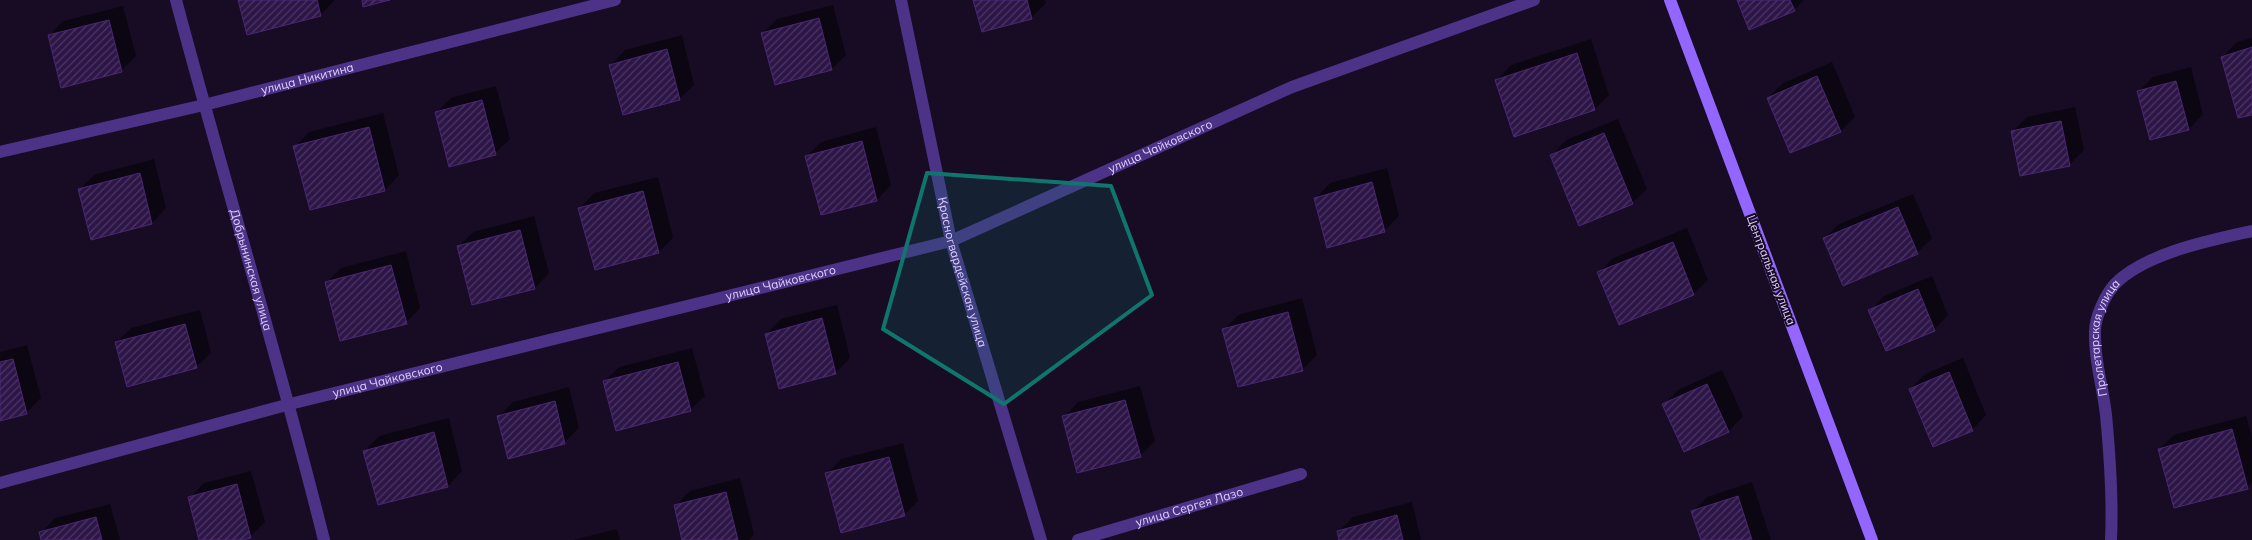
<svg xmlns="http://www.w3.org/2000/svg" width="2252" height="540" font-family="Mulish,sans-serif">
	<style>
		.shadow { fill: #0007 }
		.building { fill: url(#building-hatch); stroke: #4b2675 }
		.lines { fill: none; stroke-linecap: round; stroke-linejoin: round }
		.street { stroke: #4c3387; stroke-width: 12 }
		.secondary { stroke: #9366ff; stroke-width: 12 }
		.marked { fill: #0f766e; fill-opacity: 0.2; stroke: #0f766e; stroke-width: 4; stroke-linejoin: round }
		.labels { text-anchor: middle; stroke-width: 4; stroke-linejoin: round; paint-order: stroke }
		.street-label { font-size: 12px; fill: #e1cfff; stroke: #170c24 }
	</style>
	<defs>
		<pattern id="building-hatch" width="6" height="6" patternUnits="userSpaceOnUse" patternTransform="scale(1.25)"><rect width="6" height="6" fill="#2d1647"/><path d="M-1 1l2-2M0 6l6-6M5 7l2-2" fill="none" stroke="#4b3763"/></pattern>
	</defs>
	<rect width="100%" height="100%" fill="#170c24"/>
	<path class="shadow" d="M 239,0 L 335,0 L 320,15 Z
		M 975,0 L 1045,0 L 1046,3 L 1031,18 Z
		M 1738,0 L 1804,0 L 1794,10 Z
		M 833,5 L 846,55 L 832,69 L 762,34 L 777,19 Z
		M 123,6 L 136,56 L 122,70 L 49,36 L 63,21 Z
		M 682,35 L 694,85 L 679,99 L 611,65 L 625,50 Z
		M 2252,38 L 2252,113 L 2222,57 L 2237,42 Z
		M 1591,39 L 1609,95 L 1595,109 L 1515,135 L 1497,80 L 1511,65 Z
		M 1832,62 L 1855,117 L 1841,131 L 1768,98 L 1783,83 Z
		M 2191,67 L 2203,114 L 2189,129 L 2151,138 L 2139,91 L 2153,77 Z
		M 496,86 L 510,139 L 495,153 L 436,113 L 451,98 Z
		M 2075,107 L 2084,150 L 2069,165 L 2012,132 L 2027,117 Z
		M 383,113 L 399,175 L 385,190 L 295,147 L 309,132 Z
		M 1618,119 L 1647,189 L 1632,203 L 1552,155 L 1566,140 Z
		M 876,127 L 891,185 L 877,200 L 822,214 L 807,156 L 821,142 Z
		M 154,159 L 166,208 L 152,223 L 79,190 L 94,175 Z
		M 1387,168 L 1399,216 L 1384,231 L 1316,198 L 1330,183 Z
		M 658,177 L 673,238 L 659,252 L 580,208 L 594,193 Z
		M 1913,194 L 1932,238 L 1917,253 L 1824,239 L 1839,224 Z
		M 534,216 L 549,273 L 535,288 L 459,246 L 473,232 Z
		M 1687,228 L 1708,280 L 1693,294 L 1599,272 L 1613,258 Z
		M 406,251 L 420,308 L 406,323 L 326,283 L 341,268 Z
		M 1932,276 L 1948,315 L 1934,330 L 1870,311 L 1884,296 Z
		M 1302,298 L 1317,355 L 1303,369 L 1239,386 L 1224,330 L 1238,315 Z
		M 837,305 L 850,358 L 836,373 L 780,387 L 766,334 L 781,319 Z
		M 200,310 L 211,353 L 196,367 L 116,343 L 131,328 Z
		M 27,345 L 41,398 L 26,413 L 0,420 L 0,352 Z
		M 692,348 L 705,396 L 690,410 L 604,382 L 619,367 Z
		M 1963,358 L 1986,415 L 1972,430 L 1910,389 L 1925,374 Z
		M 1722,370 L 1743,416 L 1729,431 L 1685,451 L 1664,405 L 1678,390 Z
		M 1140,386 L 1155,441 L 1140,456 L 1064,417 L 1078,402 Z
		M 569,387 L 579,428 L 565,442 L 508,457 L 498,417 L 513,402 Z
		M 2246,416 L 2252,437 L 2252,483 L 2247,487 L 2159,449 L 2174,435 Z
		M 449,418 L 462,471 L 448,486 L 378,504 L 365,451 L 379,436 Z
		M 903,443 L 918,501 L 904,515 L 827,474 L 841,459 Z
		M 251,471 L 265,522 L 250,537 L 237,540 L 201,540 L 190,498 L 204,483 Z
		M 740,478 L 754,534 L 749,540 L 684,540 L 675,506 L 690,491 Z
		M 1752,482 L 1771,540 L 1702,540 L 1693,512 L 1707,497 Z
		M 1412,502 L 1421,540 L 1340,540 L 1338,532 L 1353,517 Z
		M 110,504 L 120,540 L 42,540 L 41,533 L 55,518 Z
		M 617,529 L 620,540 L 573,540 Z"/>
	<path class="building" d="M 238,0 L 317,0 L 321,16 L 247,35 Z
		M 362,0 L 390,0 L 363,7 Z
		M 973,0 L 1027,0 L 1032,19 L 982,32 Z
		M 1737,0 L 1790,0 L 1795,11 L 1749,30 Z
		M 819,18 L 832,70 L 775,85 L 761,33 Z
		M 109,20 L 122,72 L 61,88 L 48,35 Z
		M 2252,47 L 2252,115 L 2238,118 L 2221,57 Z
		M 667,49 L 680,100 L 623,115 L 609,65 Z
		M 1577,53 L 1595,110 L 1514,137 L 1495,80 Z
		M 1817,76 L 1841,132 L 1790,153 L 1767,98 Z
		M 2176,81 L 2189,130 L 2150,140 L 2137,91 Z
		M 482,100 L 496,155 L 449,167 L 435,112 Z
		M 2061,121 L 2070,166 L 2020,176 L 2011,131 Z
		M 369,127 L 385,191 L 310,210 L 293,146 Z
		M 1604,133 L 1633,204 L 1579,226 L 1550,155 Z
		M 862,141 L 877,201 L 821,215 L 805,156 Z
		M 140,173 L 152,224 L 91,240 L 78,189 Z
		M 1372,182 L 1385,232 L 1327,248 L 1314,198 Z
		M 643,191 L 659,253 L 595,270 L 578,208 Z
		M 1898,207 L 1918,254 L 1843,286 L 1823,238 Z
		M 520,230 L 535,289 L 472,305 L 457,246 Z
		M 1673,242 L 1694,295 L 1619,325 L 1597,272 Z
		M 391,265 L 407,324 L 340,341 L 325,282 Z
		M 1918,289 L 1935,331 L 1886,351 L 1868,310 Z
		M 1288,312 L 1303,371 L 1238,387 L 1222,329 Z
		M 822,318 L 836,374 L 779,389 L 765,334 Z
		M 185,324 L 197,368 L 127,387 L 115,342 Z
		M 13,359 L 27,414 L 0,421 L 0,362 Z
		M 678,362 L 691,411 L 616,431 L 603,381 Z
		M 1949,372 L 1973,431 L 1933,447 L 1909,389 Z
		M 1707,384 L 1729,432 L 1684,452 L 1662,404 Z
		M 1125,400 L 1141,457 L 1077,473 L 1062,416 Z
		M 555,401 L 565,444 L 508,459 L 497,416 Z
		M 2232,429 L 2248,489 L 2174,508 L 2158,449 Z
		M 434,432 L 448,487 L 378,505 L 363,451 Z
		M 889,457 L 905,516 L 841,533 L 825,473 Z
		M 237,484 L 251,538 L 242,540 L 199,540 L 188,497 Z
		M 726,492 L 738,540 L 682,540 L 674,505 Z
		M 1738,496 L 1752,540 L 1701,540 L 1691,511 Z
		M 1397,515 L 1403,540 L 1339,540 L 1337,531 Z
		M 96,517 L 102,540 L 41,540 L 39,532 Z"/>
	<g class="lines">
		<g class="street">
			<path id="s1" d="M 176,0 C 224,181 279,359 324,540"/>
			<path id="s2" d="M 901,0 L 951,241 L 1041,540"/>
			<path id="s3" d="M 0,152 L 204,105 L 615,0"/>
			<path id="s4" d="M 0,483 L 290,404 L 951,241 L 1292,87 L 1534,0"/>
			<path id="s5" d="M 1078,540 L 1301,474"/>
			<path id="s6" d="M 2111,540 C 2113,498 2110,457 2106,415 C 2103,387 2094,360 2095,332 C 2095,317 2105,295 2115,284 C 2145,253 2212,240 2252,231"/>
		</g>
		<path class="secondary" d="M 1670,0 L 1872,540"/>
	</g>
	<path class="marked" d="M 927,173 L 1111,186 L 1152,295 L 1004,404 L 883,329 Z"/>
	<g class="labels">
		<g class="street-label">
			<text dy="4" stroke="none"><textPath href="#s3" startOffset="316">улица Никитина</textPath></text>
			<text dy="4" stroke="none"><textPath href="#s4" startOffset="1211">улица Чайковского</textPath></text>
			<text dy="4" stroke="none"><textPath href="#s1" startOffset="280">Добрынинская улица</textPath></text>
			<text transform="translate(1771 270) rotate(69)" y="4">Центральная улица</text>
			<text dy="4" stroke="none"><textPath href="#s2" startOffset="279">Красногвардейская улица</textPath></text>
			<text dy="4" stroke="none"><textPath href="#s4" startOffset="806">улица Чайковского</textPath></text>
			<text dy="4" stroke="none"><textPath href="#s6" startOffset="205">Пролетарская улица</textPath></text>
			<text dy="4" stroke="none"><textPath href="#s4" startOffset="401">улица Чайковского</textPath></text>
			<text dy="4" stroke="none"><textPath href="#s5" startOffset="116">улица Сергея Лазо</textPath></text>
		</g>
	</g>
</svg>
